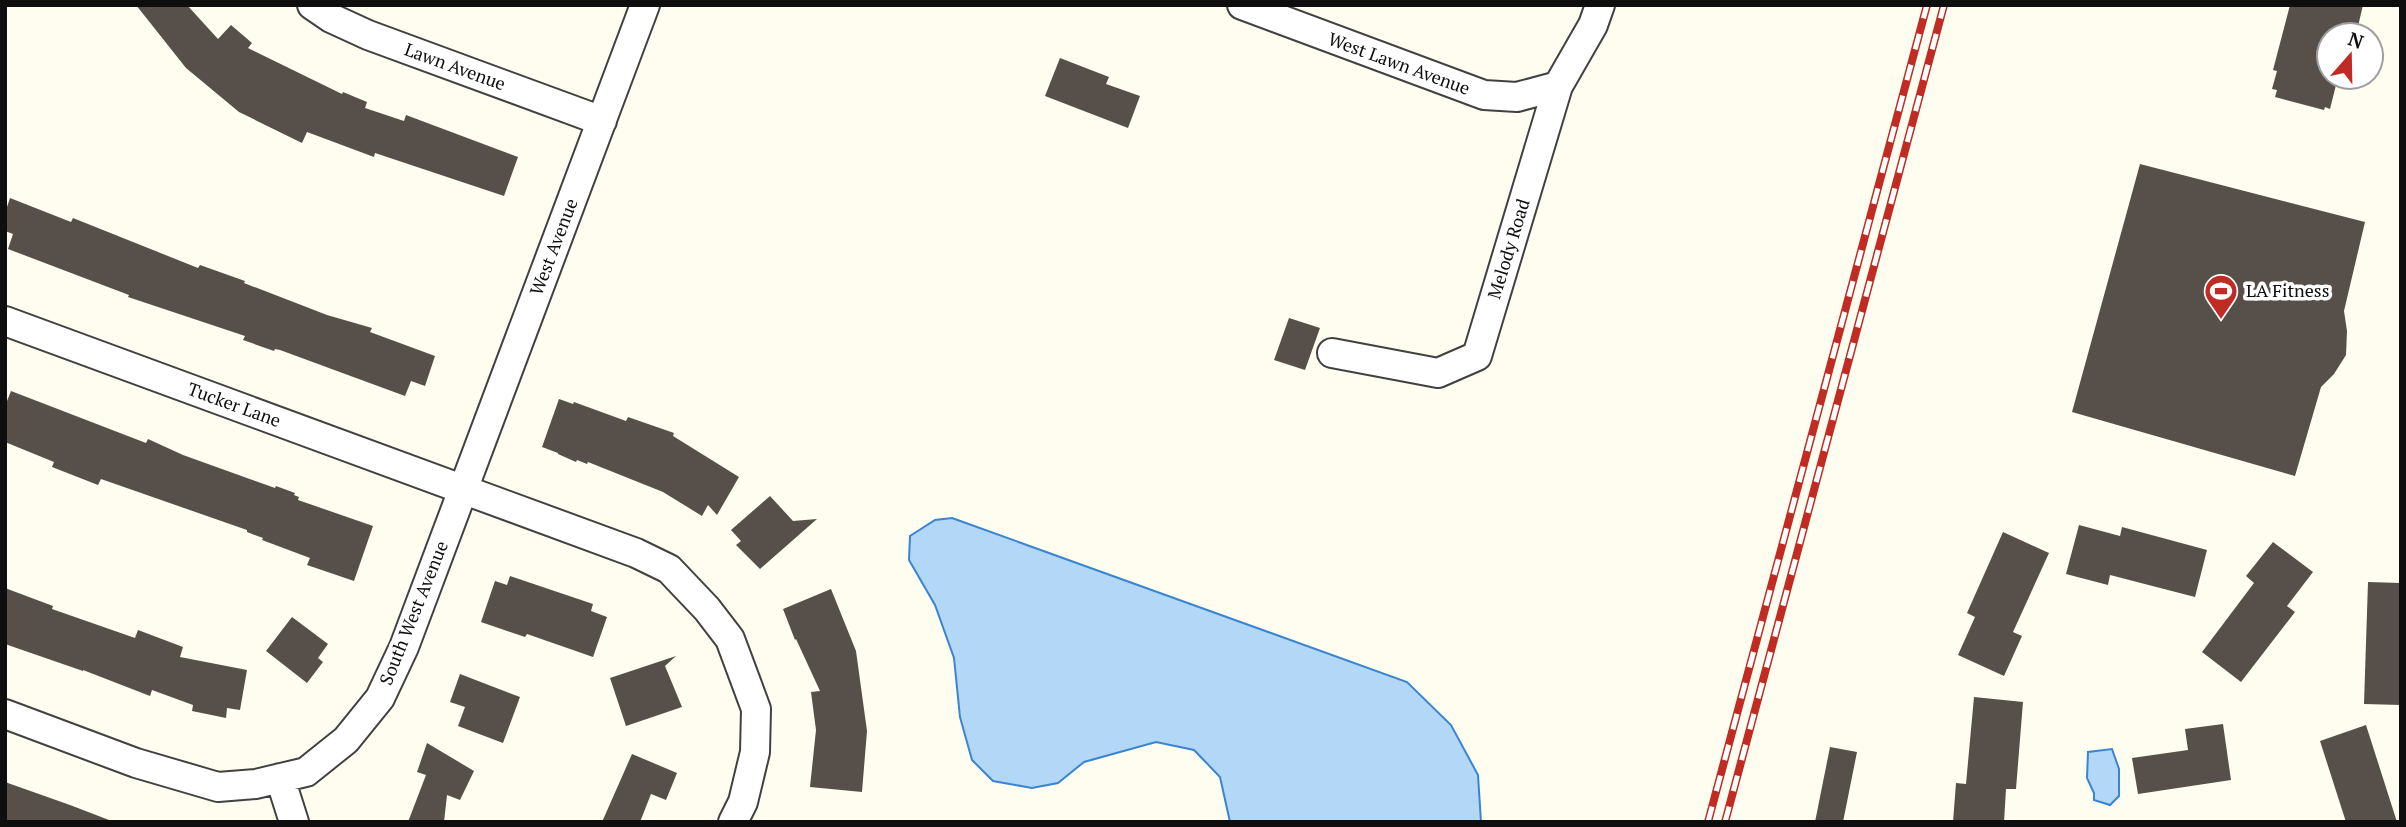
<svg xmlns="http://www.w3.org/2000/svg" width="2406" height="827" font-family="'PT Serif',serif">
	<style>
		.water { fill: #b3d7f7; stroke: #3985cf; stroke-width: 2 }
		.building { fill: #57504a }
		.lines { fill: none; stroke-linecap: round; stroke-linejoin: round }
		.minor-casing { stroke: #414141; stroke-width: 32 }
		.minor { stroke: #fff; stroke-width: 28 }
		.rail-casing { stroke: #c02b24; stroke-width: 8 }
		.rail { stroke: #fff; stroke-width: 5; stroke-dasharray: 16; stroke-linecap: butt }
		.labels { text-anchor: middle; stroke-width: 7; stroke-linejoin: round; paint-order: stroke }
		.street-label { font-size: 18px; fill: #0e0e0e; stroke: #fff }
		.poi-label { font-size: 18px; fill: #0e0e0e; stroke: #fff; text-anchor: start }
	</style>
	<rect width="100%" height="100%" fill="#fffdef"/>
	<path class="water" d="M 952,518 L 1407,682 L 1451,725 L 1478,775 L 1481,822 L 1230,822 L 1220,777 L 1194,750 L 1156,742 L 1084,762 L 1058,783 L 1032,788 L 993,781 L 972,760 L 960,717 L 954,658 L 935,605 L 909,560 L 910,536 L 935,520 Z
		M 2112,749 L 2119,769 L 2119,796 L 2110,805 L 2094,800 L 2094,793 L 2087,778 L 2088,752 Z"/>
	<path class="building" d="M 136,5 L 187,5 L 218,39 L 231,25 L 252,43 L 248,48 L 342,94 L 343,92 L 367,102 L 365,108 L 404,121 L 406,115 L 518,157 L 504,196 L 375,153 L 374,157 L 307,132 L 302,143 L 239,112 L 186,68 Z
		M 2290,5 L 2363,5 L 2356,35 L 2329,35 L 2329,77 L 2338,77 L 2330,109 L 2325,107 L 2324,110 L 2275,97 L 2277,90 L 2272,89 L 2277,71 L 2273,70 Z
		M 1060,58 L 1109,77 L 1106,84 L 1140,96 L 1128,128 L 1045,96 Z
		M 2140,164 L 2365,222 L 2344,311 L 2347,331 L 2346,355 L 2334,374 L 2321,387 L 2295,476 L 2072,412 Z
		M 10,198 L 71,222 L 73,218 L 198,268 L 200,265 L 245,281 L 244,283 L 327,315 L 372,328 L 370,332 L 435,356 L 425,386 L 411,381 L 405,396 L 280,350 L 275,349 L 274,351 L 243,340 L 245,336 L 128,297 L 129,295 L 8,249 L 13,234 L 5,231 L 5,213 Z
		M 1289,318 L 1320,328 L 1305,370 L 1274,360 Z
		M 11,391 L 146,443 L 148,439 L 183,455 L 275,488 L 276,486 L 295,493 L 294,495 L 299,497 L 298,500 L 373,526 L 354,581 L 307,565 L 310,558 L 262,540 L 263,538 L 247,532 L 247,530 L 101,479 L 98,485 L 52,467 L 54,462 L 5,442 L 5,406 Z
		M 559,399 L 573,404 L 574,402 L 626,421 L 628,417 L 674,433 L 673,436 L 739,477 L 717,515 L 708,505 L 702,516 L 663,492 L 588,462 L 587,464 L 577,460 L 576,462 L 558,454 L 558,453 L 542,447 Z
		M 770,496 L 793,521 L 817,519 L 760,569 L 736,545 L 741,541 L 731,530 Z
		M 2079,525 L 2120,536 L 2122,527 L 2207,550 L 2195,597 L 2110,575 L 2108,585 L 2066,574 Z
		M 2003,532 L 2049,553 L 2013,632 L 2022,636 L 2004,676 L 1958,655 L 1975,617 L 1967,613 Z
		M 2273,542 L 2313,572 L 2287,606 L 2295,612 L 2241,682 L 2202,652 L 2254,583 L 2246,576 Z
		M 510,576 L 593,604 L 591,611 L 607,617 L 593,657 L 527,634 L 525,637 L 481,622 L 495,581 L 507,585 Z
		M 2368,582 L 2401,583 L 2401,705 L 2364,704 Z
		M 5,588 L 53,606 L 52,609 L 135,638 L 138,630 L 183,647 L 180,657 L 247,670 L 240,710 L 227,708 L 226,718 L 192,711 L 193,705 L 152,690 L 150,696 L 83,670 L 83,671 L 5,644 Z
		M 831,589 L 856,651 L 867,731 L 862,792 L 810,787 L 816,730 L 811,692 L 820,691 L 796,639 L 795,640 L 783,609 Z
		M 292,617 L 328,644 L 318,658 L 323,662 L 307,683 L 266,651 Z
		M 676,656 L 665,666 L 682,707 L 626,726 L 610,678 Z
		M 460,674 L 520,697 L 503,743 L 458,726 L 465,707 L 450,702 Z
		M 1974,697 L 2023,702 L 2016,789 L 2006,789 L 2004,822 L 1953,822 L 1956,783 L 1966,784 Z
		M 2223,724 L 2231,780 L 2138,794 L 2132,758 L 2188,750 L 2185,729 Z
		M 2366,725 L 2397,822 L 2346,822 L 2320,741 Z
		M 427,743 L 474,771 L 460,800 L 447,795 L 444,822 L 408,822 L 426,775 L 417,772 Z
		M 1830,747 L 1857,752 L 1843,822 L 1815,822 Z
		M 632,754 L 677,773 L 666,800 L 651,794 L 640,822 L 602,822 Z
		M 5,782 L 70,805 L 109,820 L 109,822 L 5,822 Z"/>
	<g class="lines">
		<defs>
			<path id="minor" d="M 312,5 L 331,18 L 368,35 L 602,121
				M 1242,5 L 1484,95 L 1517,97 L 1558,86
				M 5,321 L 636,553 L 669,569 L 707,609 L 730,639 L 756,709 L 755,752 L 743,802 L 733,822
				M 1332,353 L 1438,373 L 1477,356 L 1558,86 L 1593,25 L 1600,5
				M 5,714 L 136,763 L 218,787 L 256,784 L 306,772 L 346,740 L 380,698 L 404,647 L 645,5
				M 280,778 L 294,822"/>
		</defs>
		<use href="#minor" class="minor-casing"/>
		<use href="#minor" class="minor"/>
		<defs>
			<path id="rail" d="M 1708,822 L 1927,5
				M 1725,822 L 1944,5"/>
		</defs>
		<use href="#rail" class="rail-casing"/>
		<use href="#rail" class="rail"/>
	</g>
	<defs>
		<symbol id="stadium-pin" viewBox="-11 -11 22 30"><path d="M0 17L-7.5 6A9.5 9.5 0 1 1 7.5 6Z" fill="#c02b24" stroke="#fff"/><path d="M0-5a6.5 5 0 1 0 0 10a6.5 5 0 1 0 0-10ZM-3.5-1.8h7v3.6h-7Z" fill="#fff"/></symbol>
	</defs>
	<g fill-rule="evenodd">
		<use href="#stadium-pin" x="2202" y="272" width="38" height="52"/>
	</g>
	<g class="labels">
		<g class="street-label">
			<text transform="translate(1399 64) rotate(20)" y="6">West Lawn Avenue</text>
			<text transform="translate(455 67) rotate(20)" y="6">Lawn Avenue</text>
			<text transform="translate(554 247) rotate(-69)" y="6">West Avenue</text>
			<text transform="translate(1509 249) rotate(-73)" y="6">Melody Road</text>
			<text transform="translate(234 405) rotate(20)" y="6">Tucker Lane</text>
			<text transform="translate(414 613) rotate(-68)" y="6">South West Avenue</text>
		</g>
		<g class="poi-label">
			<text x="2246" y="297">LA Fitness</text>
		</g>
	</g>
	<rect width="2406" height="827" fill="none" stroke="#0e0e0e" stroke-width="14"/>
	<g transform="translate(2350 56) rotate(20)"><circle r="33" fill="#ffffff" stroke="#9f9f9f" stroke-width="2"/>
	<path d="M0-5L12 26L0 18L-12 26Z" fill="#c02b24"/>
	<text y="-10" font-size="19" font-weight="bold" text-anchor="middle" fill="#0e0e0e">N</text>
	</g>
</svg>
